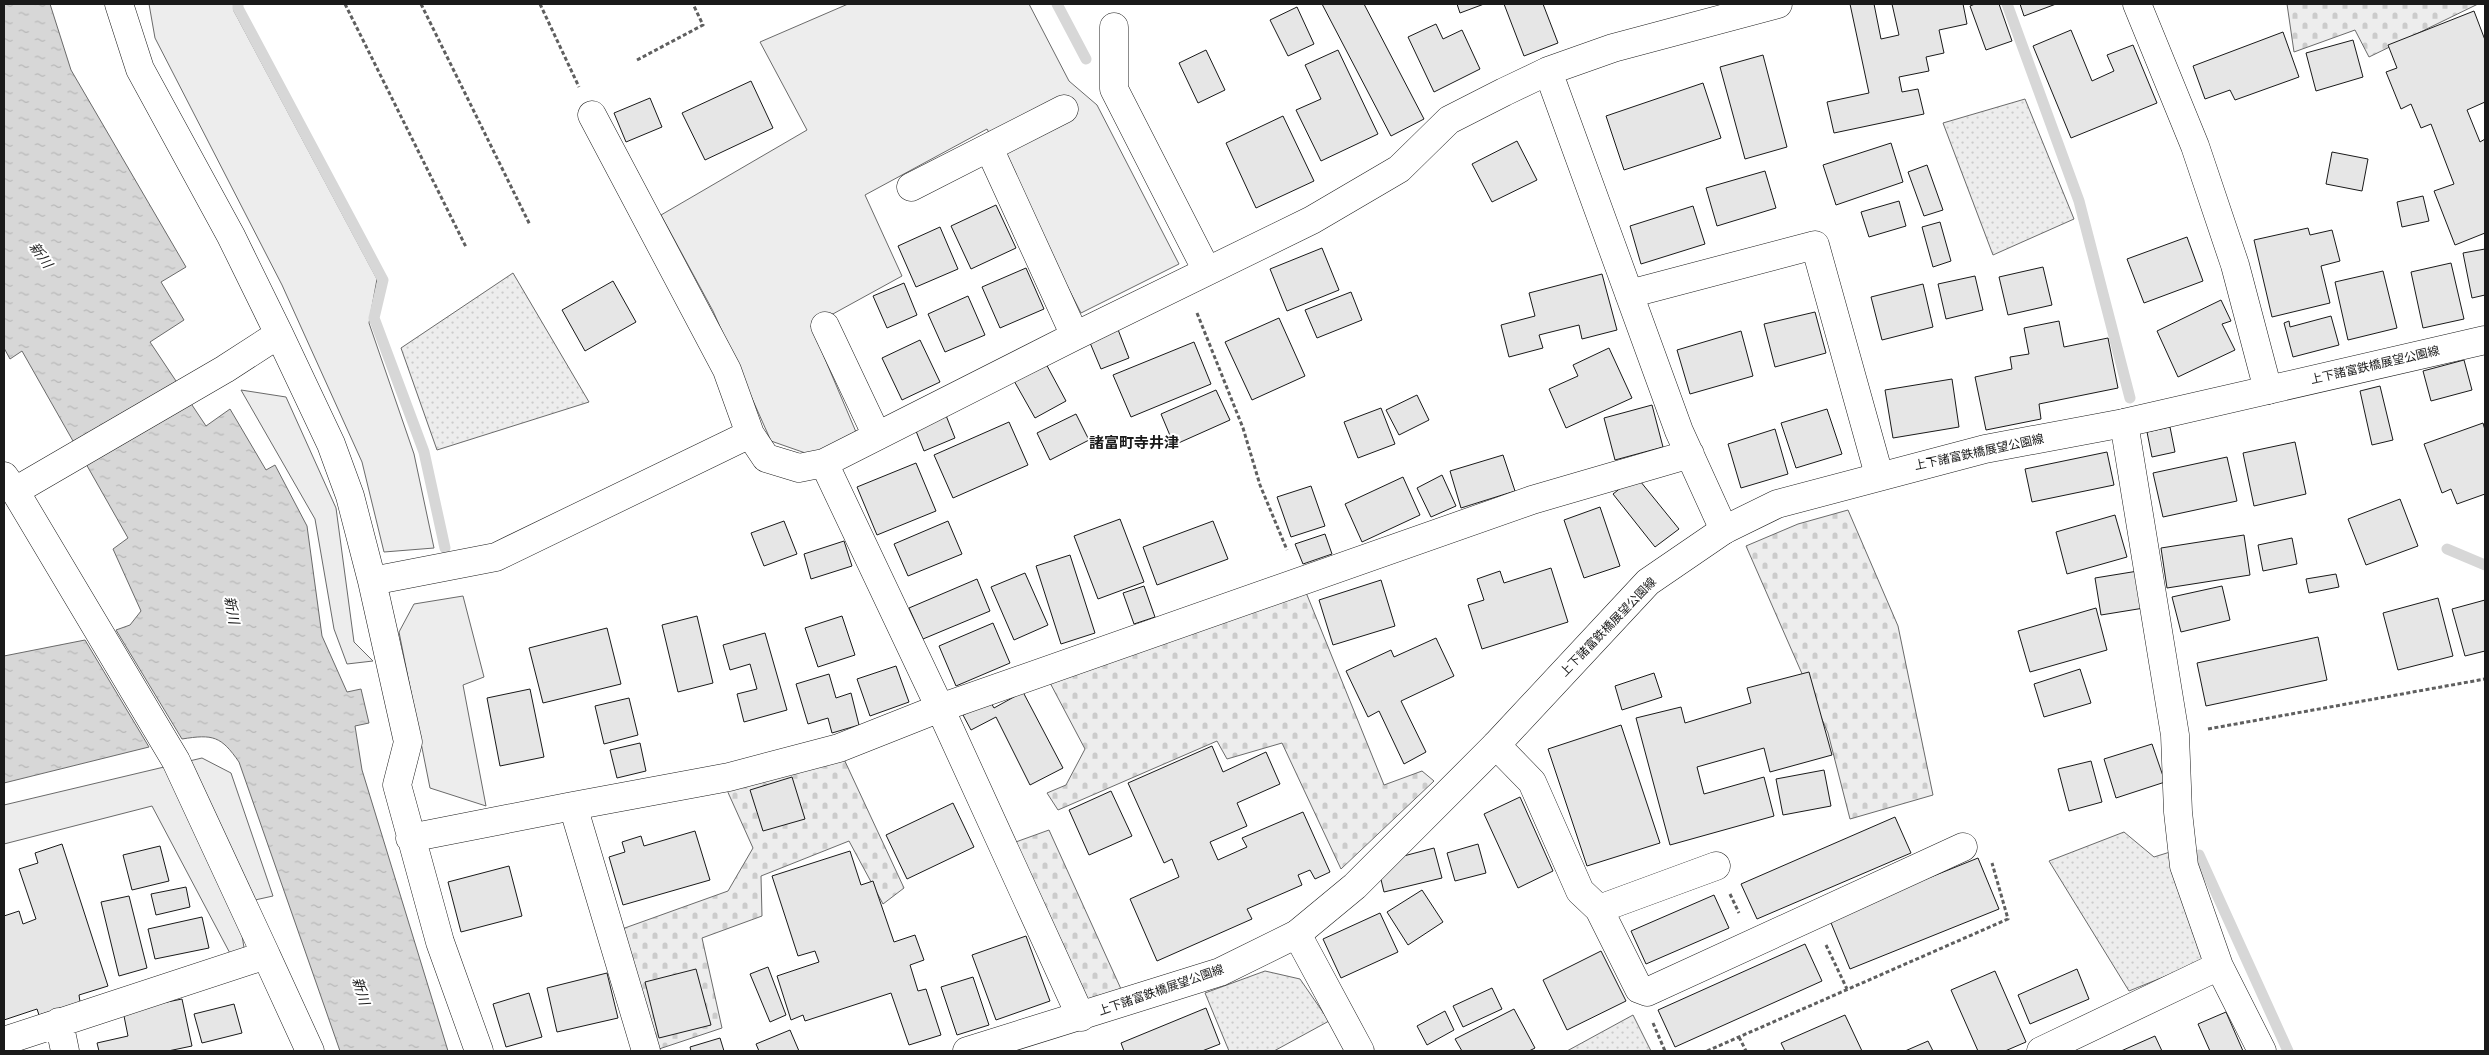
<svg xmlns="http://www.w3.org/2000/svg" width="2489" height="1055" font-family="'Fira Sans','Noto Sans JP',sans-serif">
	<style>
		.grass { fill: #ededed; stroke: #6a6a6a }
		.cemetery { fill: url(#cemetery-stones); stroke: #6a6a6a }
		.park { fill: url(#park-dots); stroke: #6a6a6a }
		.water { fill: url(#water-ripples); stroke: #6a6a6a }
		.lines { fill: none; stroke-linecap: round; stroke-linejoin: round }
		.stream { stroke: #d7d7d7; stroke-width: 11 }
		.building { fill: #e6e6e6; stroke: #1a1a1a }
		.street-casing { stroke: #1a1a1a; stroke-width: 29 }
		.secondary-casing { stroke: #1a1a1a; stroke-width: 29 }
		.path { stroke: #5f5f5f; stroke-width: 3; stroke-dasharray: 4 2.5; stroke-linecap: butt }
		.street { stroke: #fff; stroke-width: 28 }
		.secondary { stroke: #fff; stroke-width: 28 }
		.labels { text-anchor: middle; stroke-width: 4; stroke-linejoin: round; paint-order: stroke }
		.street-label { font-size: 12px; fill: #1a1a1a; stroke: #fff }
		.water-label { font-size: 14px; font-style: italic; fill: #1a1a1a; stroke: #fff }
		.quarter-label { font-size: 15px; font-weight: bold; fill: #1a1a1a; stroke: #fff }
	</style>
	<defs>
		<pattern id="cemetery-stones" width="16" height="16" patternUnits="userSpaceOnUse" patternTransform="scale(1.25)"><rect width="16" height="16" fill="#ededed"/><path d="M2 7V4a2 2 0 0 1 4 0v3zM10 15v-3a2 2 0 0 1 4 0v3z" fill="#cbcbcb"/></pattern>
		<pattern id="park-dots" width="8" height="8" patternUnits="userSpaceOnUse" patternTransform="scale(1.25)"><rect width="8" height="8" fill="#ededed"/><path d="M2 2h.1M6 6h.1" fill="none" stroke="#cbcbcb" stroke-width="1.8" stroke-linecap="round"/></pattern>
		<pattern id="water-ripples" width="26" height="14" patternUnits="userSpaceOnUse" patternTransform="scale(1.25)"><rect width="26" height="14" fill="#d7d7d7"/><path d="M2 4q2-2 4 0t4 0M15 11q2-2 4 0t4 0" fill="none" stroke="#b8b8b8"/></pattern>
	</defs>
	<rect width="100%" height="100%" fill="#fff"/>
	<path class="grass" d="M 149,4 L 234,4 L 234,11 L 377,279 L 369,323 L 414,454 L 434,548 L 384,552 L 362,462 L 282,285 L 155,38 Z
		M 848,4 L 1029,4 L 1069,81 L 1097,105 L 1179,264 L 1081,313 L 987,129 L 865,195 L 902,276 L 811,326 L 856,432 L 811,455 L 771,441 L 713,311 L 661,215 L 807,130 L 760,42 Z
		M 241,390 L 286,397 L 336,508 L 354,642 L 373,661 L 347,664 L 334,629 L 315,519 Z
		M 463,596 L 484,677 L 463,685 L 486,806 L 430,788 L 399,632 L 414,604 Z
		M 202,758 L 231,773 L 273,896 L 237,904 L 245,954 L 233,959 L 152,806 L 4,844 L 4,805 Z"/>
	<path class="cemetery" d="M 2287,4 L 2478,4 L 2369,57 L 2355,30 L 2294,52 Z
		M 1848,510 L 1898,626 L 1933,795 L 1850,819 L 1828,733 L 1746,546 L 1798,524 Z
		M 1305,590 L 1384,785 L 1422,771 L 1434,781 L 1341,869 L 1282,743 L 1227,759 L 1217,741 L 1058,810 L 1047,793 L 1066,785 L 1085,749 L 1048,679 Z
		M 843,757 L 904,888 L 883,904 L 849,841 L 761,876 L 762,916 L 702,938 L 722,1028 L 656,1050 L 622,929 L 728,891 L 753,848 L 726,788 Z
		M 1049,830 L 1121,989 L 1087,1002 L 1013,843 Z"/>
	<path class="park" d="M 2025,99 L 2074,219 L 1993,255 L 1943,123 Z
		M 513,273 L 589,402 L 437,450 L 401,348 Z
		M 2124,832 L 2154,857 L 2170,852 L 2203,961 L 2129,991 L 2049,861 Z
		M 1265,971 L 1300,979 L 1329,1021 L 1274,1051 L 1229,1051 L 1205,993 Z
		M 1633,1015 L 1651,1051 L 1567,1051 Z"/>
	<path class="water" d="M 4,4 L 50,4 L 71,70 L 186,267 L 161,282 L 184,320 L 150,342 L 206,426 L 230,409 L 266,470 L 275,465 L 307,526 L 322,636 L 347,692 L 361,689 L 369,723 L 355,726 L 362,770 L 448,1051 L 340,1051 L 239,762 C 221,736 213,734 182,739 L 116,630 L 130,625 L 141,611 L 113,549 L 128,538 L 22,351 L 10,359 L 4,348 Z
		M 85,640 L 149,747 L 4,783 L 4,656 Z"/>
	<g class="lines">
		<path class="stream" d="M 238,4 L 238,8 L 383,280 L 374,318 L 424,452 L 445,548
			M 1057,4 L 1086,59
			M 2007,4 L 2079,201 L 2130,398
			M 2447,549 L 2485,565
			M 2199,855 L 2288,1051"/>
	</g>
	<path class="building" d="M 1322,4 L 1364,4 L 1424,119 L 1391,136 Z
		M 1457,4 L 1484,4 L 1460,13 Z
		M 1504,4 L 1543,4 L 1558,43 L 1524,56 Z
		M 1850,4 L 1874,4 L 1881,39 L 1899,35 L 1892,4 L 1963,4 L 1967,24 L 1939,30 L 1944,53 L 1926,57 L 1929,71 L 1899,77 L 1902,92 L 1918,89 L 1924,114 L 1834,133 L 1827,102 L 1869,93 Z
		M 1975,4 L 1999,4 L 2012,41 L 1986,50 L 1970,6 Z
		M 2020,4 L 2056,4 L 2024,16 Z
		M 1297,7 L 1314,44 L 1288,56 L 1270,20 Z
		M 2474,11 L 2485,40 L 2485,102 L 2467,110 L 2480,142 L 2485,139 L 2485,233 L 2455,245 L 2434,191 L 2454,184 L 2431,124 L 2421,128 L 2411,104 L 2401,109 L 2386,72 L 2397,68 L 2388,45 Z
		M 1436,24 L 1443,39 L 1462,30 L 1480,69 L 1434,92 L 1408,37 Z
		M 2071,30 L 2092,81 L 2114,71 L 2107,55 L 2133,45 L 2157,103 L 2071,138 L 2033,46 Z
		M 2283,32 L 2299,77 L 2235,100 L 2230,90 L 2205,99 L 2193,66 Z
		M 2353,40 L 2363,77 L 2316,91 L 2306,53 Z
		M 1206,50 L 1225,90 L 1198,103 L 1179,63 Z
		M 1338,50 L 1378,134 L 1321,161 L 1296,110 L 1321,99 L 1305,65 Z
		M 1763,55 L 1787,147 L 1745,159 L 1720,67 Z
		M 751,81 L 773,128 L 705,160 L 682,113 Z
		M 1703,83 L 1721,138 L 1624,170 L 1606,116 Z
		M 650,98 L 662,127 L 626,142 L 614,113 Z
		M 1283,116 L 1314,181 L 1256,208 L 1226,143 Z
		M 1517,141 L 1537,180 L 1492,202 L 1472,164 Z
		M 1891,143 L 1903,182 L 1836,205 L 1823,165 Z
		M 2332,152 L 2368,159 L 2362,191 L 2326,184 Z
		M 1927,165 L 1943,210 L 1924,216 L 1908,172 Z
		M 1765,171 L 1776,208 L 1717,226 L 1706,188 Z
		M 2423,196 L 2429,221 L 2402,227 L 2397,202 Z
		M 1899,201 L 1906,226 L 1869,237 L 1861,212 Z
		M 996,205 L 1016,248 L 971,269 L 951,226 Z
		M 1693,206 L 1705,244 L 1641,264 L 1630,226 Z
		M 1940,222 L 1951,261 L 1933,267 L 1922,227 Z
		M 940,227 L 958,269 L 916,287 L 898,246 Z
		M 2308,228 L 2310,235 L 2332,230 L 2340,261 L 2321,266 L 2330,303 L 2272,317 L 2254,240 Z
		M 2187,237 L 2203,281 L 2144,303 L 2127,259 Z
		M 1322,248 L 1339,290 L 1287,311 L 1270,269 Z
		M 2485,249 L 2485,295 L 2472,298 L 2463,253 Z
		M 2451,263 L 2464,319 L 2423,328 L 2411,272 Z
		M 2043,267 L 2052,305 L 2008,315 L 1999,277 Z
		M 1026,268 L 1044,309 L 1000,328 L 982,287 Z
		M 2383,271 L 2397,328 L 2348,340 L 2335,282 Z
		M 1602,274 L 1617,330 L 1582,339 L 1579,325 L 1539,335 L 1543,348 L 1509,357 L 1501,325 L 1535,316 L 1529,293 Z
		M 1975,276 L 1983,310 L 1946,319 L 1938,284 Z
		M 613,281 L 636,322 L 585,351 L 562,310 Z
		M 904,283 L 917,315 L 887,328 L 873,296 Z
		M 1923,284 L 1933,327 L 1882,340 L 1871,297 Z
		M 1351,292 L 1362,320 L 1317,338 L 1305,310 Z
		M 968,296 L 985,335 L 945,352 L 928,314 Z
		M 2221,300 L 2231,321 L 2222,324 L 2235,350 L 2178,377 L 2157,331 Z
		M 1815,312 L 1826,353 L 1775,367 L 1764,324 Z
		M 2331,316 L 2339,345 L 2293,357 L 2284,323 L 2289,321 L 2290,327 Z
		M 1279,318 L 1305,376 L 1252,400 L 1225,342 Z
		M 2059,321 L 2064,347 L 2108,338 L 2118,388 L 2039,404 L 2041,419 L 1986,430 L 1975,377 L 2012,369 L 2010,357 L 2029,354 L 2024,328 Z
		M 1117,327 L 1129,358 L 1101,369 L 1088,338 Z
		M 1741,331 L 1753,376 L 1690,394 L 1677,350 Z
		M 920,340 L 940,382 L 902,400 L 882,358 Z
		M 1194,342 L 1211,384 L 1131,417 L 1113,375 Z
		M 1609,348 L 1632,398 L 1566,428 L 1549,389 L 1578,376 L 1573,365 Z
		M 2464,360 L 2472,390 L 2431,401 L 2423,371 Z
		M 1045,362 L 1066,401 L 1035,418 L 1013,379 Z
		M 1952,379 L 1959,427 L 1893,438 L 1885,390 Z
		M 2380,386 L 2393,440 L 2372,445 L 2360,391 Z
		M 1216,390 L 1230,420 L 1174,445 L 1161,414 Z
		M 1417,395 L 1429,420 L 1399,435 L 1386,410 Z
		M 1652,405 L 1663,447 L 1615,460 L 1604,418 Z
		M 943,408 L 955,438 L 924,451 L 912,421 Z
		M 1381,408 L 1395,444 L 1358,458 L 1344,422 Z
		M 1827,409 L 1842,454 L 1796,468 L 1781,423 Z
		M 1076,414 L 1089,440 L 1050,460 L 1037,433 Z
		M 1009,422 L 1028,465 L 953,498 L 934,455 Z
		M 2483,423 L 2485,430 L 2485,494 L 2457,504 L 2451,489 L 2442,493 L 2424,444 Z
		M 2170,427 L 2175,452 L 2152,457 L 2147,432 Z
		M 1775,429 L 1788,474 L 1741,488 L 1728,444 Z
		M 2295,442 L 2306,494 L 2254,506 L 2243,453 Z
		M 2107,452 L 2114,485 L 2032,502 L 2025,469 Z
		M 1503,455 L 1515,491 L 1461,508 L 1450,471 Z
		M 2227,457 L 2237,501 L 2163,517 L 2153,473 Z
		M 916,463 L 936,511 L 877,535 L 857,487 Z
		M 1442,475 L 1456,506 L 1431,517 L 1417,488 Z
		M 1636,476 L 1679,529 L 1655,547 L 1613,494 Z
		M 1403,477 L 1420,515 L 1362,542 L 1345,504 Z
		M 1311,486 L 1325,526 L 1291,537 L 1277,497 Z
		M 2400,499 L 2418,546 L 2366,565 L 2348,519 Z
		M 1600,507 L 1620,566 L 1584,578 L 1564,520 Z
		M 2115,515 L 2127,557 L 2067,574 L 2056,532 Z
		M 1120,519 L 1144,582 L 1098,599 L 1074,536 Z
		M 784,521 L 797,554 L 764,566 L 751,533 Z
		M 948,521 L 962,554 L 908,576 L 894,544 Z
		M 1213,521 L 1228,559 L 1157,585 L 1143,547 Z
		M 1325,534 L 1332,554 L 1303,564 L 1295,544 Z
		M 2244,535 L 2250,575 L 2167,588 L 2161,548 Z
		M 2292,538 L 2297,564 L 2263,571 L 2258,545 Z
		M 844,541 L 852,566 L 811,579 L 804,554 Z
		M 1070,555 L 1095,633 L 1061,644 L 1036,566 Z
		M 1551,568 L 1568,622 L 1482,649 L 1468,605 L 1484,600 L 1477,579 L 1500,571 L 1504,583 Z
		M 2138,571 L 2144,608 L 2101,615 L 2095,578 Z
		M 1025,573 L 1048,625 L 1014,640 L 991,587 Z
		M 2336,574 L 2339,587 L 2309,593 L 2306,579 Z
		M 977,579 L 990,611 L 923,639 L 909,608 Z
		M 1381,580 L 1395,626 L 1333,645 L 1319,600 Z
		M 1144,586 L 1155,617 L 1134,624 L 1123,593 Z
		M 2222,586 L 2230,620 L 2181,632 L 2172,597 Z
		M 2438,598 L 2453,656 L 2398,670 L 2383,613 Z
		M 2485,600 L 2485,651 L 2465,656 L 2452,609 Z
		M 2096,608 L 2107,650 L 2030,672 L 2018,631 Z
		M 697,616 L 713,683 L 678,692 L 662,625 Z
		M 842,616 L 855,655 L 818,667 L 805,628 Z
		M 993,623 L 1010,663 L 956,686 L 939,646 Z
		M 607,628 L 621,684 L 543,703 L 529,648 Z
		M 765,633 L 787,710 L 744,722 L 737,694 L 757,689 L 750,664 L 730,670 L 723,645 Z
		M 2318,637 L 2327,680 L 2206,706 L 2197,663 Z
		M 1436,638 L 1454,676 L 1401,701 L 1426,752 L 1404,764 L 1379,711 L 1368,717 L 1346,671 L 1391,650 L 1394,657 Z
		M 896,666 L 909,702 L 870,716 L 857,679 Z
		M 2080,669 L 2091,703 L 2044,717 L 2034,684 Z
		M 1809,672 L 1832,755 L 1770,772 L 1764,748 L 1697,767 L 1704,794 L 1764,777 L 1774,816 L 1670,845 L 1636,718 L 1681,707 L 1685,723 L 1751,703 L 1747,688 Z
		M 1654,673 L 1662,697 L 1622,710 L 1615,686 Z
		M 829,674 L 836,698 L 851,693 L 859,725 L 832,733 L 828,718 L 808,724 L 796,684 Z
		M 530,689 L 544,757 L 500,766 L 487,698 Z
		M 1023,692 L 1063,768 L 1030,785 L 996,717 L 971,730 L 963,715 L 990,701 L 994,708 Z
		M 629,698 L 638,735 L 604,744 L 595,706 Z
		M 1621,725 L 1660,843 L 1587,866 L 1548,749 Z
		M 640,743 L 646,771 L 617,778 L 610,750 Z
		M 2152,744 L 2165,782 L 2116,798 L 2104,759 Z
		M 1212,746 L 1223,772 L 1266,752 L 1280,784 L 1237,803 L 1247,826 L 1210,842 L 1218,860 L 1247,847 L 1242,838 L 1303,812 L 1330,872 L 1315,879 L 1310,870 L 1298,875 L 1302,885 L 1247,909 L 1252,919 L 1157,961 L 1130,899 L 1179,877 L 1172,859 L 1164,863 L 1128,783 Z
		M 2091,761 L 2102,802 L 2069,811 L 2058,769 Z
		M 1824,770 L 1831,806 L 1783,815 L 1776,779 Z
		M 792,777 L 805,819 L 763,831 L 750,790 Z
		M 1111,791 L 1132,836 L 1089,855 L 1069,810 Z
		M 1520,797 L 1553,871 L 1518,888 L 1484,814 Z
		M 953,803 L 974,847 L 907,879 L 886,835 Z
		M 1895,817 L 1911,853 L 1757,919 L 1741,884 Z
		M 695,831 L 710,880 L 623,905 L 609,857 L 625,852 L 622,842 L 641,836 L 644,846 Z
		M 62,844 L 108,986 L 79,995 L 80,1002 L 39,1015 L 37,1009 L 4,1020 L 4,916 L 19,911 L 23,924 L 36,919 L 19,869 L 38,863 L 35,853 Z
		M 1478,844 L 1486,873 L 1455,881 L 1447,853 Z
		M 160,846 L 169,881 L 132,890 L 123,855 Z
		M 1434,848 L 1442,878 L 1384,892 L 1377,863 Z
		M 850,851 L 861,885 L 873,881 L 894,942 L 915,935 L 924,960 L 910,965 L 918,991 L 926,989 L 941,1035 L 909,1045 L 891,993 L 805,1021 L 803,1015 L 791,1020 L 777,976 L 819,962 L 815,951 L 798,956 L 772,876 Z
		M 1978,858 L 1999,909 L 1850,969 L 1829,918 Z
		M 509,866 L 522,916 L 461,932 L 448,882 Z
		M 186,887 L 190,907 L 156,915 L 151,894 Z
		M 1422,890 L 1443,922 L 1408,945 L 1387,912 Z
		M 1714,895 L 1729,928 L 1646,964 L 1631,931 Z
		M 129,896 L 147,968 L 119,976 L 101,902 Z
		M 1380,913 L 1398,952 L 1341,978 L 1323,939 Z
		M 202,917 L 209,948 L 155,959 L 148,929 Z
		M 1026,936 L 1050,1001 L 996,1020 L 972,955 Z
		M 1805,944 L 1822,981 L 1675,1047 L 1658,1010 Z
		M 1601,951 L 1626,1001 L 1567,1030 L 1543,980 Z
		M 768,967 L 786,1015 L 770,1022 L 750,974 Z
		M 696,969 L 711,1025 L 659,1038 L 645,982 Z
		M 2077,969 L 2089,999 L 2030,1024 L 2018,995 Z
		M 1995,971 L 2026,1042 L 2005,1051 L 1978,1051 L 1951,990 Z
		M 607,973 L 618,1018 L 557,1032 L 547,988 Z
		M 973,977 L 989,1025 L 957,1035 L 941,987 Z
		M 1492,988 L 1502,1009 L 1463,1027 L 1453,1006 Z
		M 529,993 L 542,1037 L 506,1047 L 493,1004 Z
		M 182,999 L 192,1046 L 168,1051 L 99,1051 L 97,1043 L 128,1036 L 123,1011 Z
		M 234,1004 L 242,1033 L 202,1043 L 194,1014 Z
		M 1206,1008 L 1220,1044 L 1202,1051 L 1124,1051 L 1121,1043 Z
		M 1514,1009 L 1535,1048 L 1529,1051 L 1462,1051 L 1455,1039 Z
		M 1445,1011 L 1454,1030 L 1427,1045 L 1417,1026 Z
		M 2226,1012 L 2243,1051 L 2210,1051 L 2198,1024 Z
		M 1845,1015 L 1862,1051 L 1785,1051 L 1781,1043 Z
		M 790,1030 L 799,1051 L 759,1051 L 756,1044 Z
		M 2155,1036 L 2162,1051 L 2121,1051 Z
		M 720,1038 L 724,1051 L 691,1051 L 690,1047 Z
		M 1928,1041 L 1933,1051 L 1905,1051 Z"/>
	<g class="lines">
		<defs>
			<path id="street" d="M 119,4 L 140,69 L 231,236 L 279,334 L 331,444 L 350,496 L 372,581 L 408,742 L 397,785 L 440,942 L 479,1051
				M 2137,4 L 2195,146 L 2235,265 L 2268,390
				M 1114,27 L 1114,89 L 1207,271
				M 1548,71 L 1679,431 L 1724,530
				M 592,115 L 727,370 L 750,434 L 766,458 L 799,468 L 824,463 L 1075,336 L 1312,220 L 1399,169 L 1449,120 L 1504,92 L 1548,71 L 1613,48 L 1778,4
				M 989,148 L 1075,336
				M 911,187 L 1064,109
				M 1629,294 L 1815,245 L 1879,475
				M 825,326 L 877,436
				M 2124,423 L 2175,735 L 2178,812 L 2184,866 L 2219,966 L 2262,1051
				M 824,463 L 940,708 L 1081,1017
				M 4,476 L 15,491 L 176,761 L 266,955 L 4,1041
				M 15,491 L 225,369 L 279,334
				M 372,581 L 496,557 L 750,434
				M 1496,745 L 1532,782 L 1580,891 L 1599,909 L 1639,989 L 1647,992 L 1963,847
				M 410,838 L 573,806
				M 1599,909 L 1716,866
				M 1297,934 L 1360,1051
				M 266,955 L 310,1051
				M 59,1022 L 65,1051
				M 646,1051 L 573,806 L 729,777 L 839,748 L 940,708 L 1532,500 L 1690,454
				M 2041,1051 L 2219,966"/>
			<path id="secondary" d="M 967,1051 L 1220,972 L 1297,934 L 1355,886 L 1496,745 L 1648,582 L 1724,530 L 1777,504 L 1985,449 L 2124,423 L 2485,340"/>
		</defs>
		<use href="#street" class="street-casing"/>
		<use href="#secondary" class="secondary-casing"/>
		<path class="path" d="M 345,4 L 466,247
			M 421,4 L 530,225
			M 540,4 L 579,87
			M 637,60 L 703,25 L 693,4
			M 1197,313 L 1243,428 L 1260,485 L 1287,550
			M 2208,729 L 2485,679
			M 1730,894 L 1739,913
			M 1826,945 L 1847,989
			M 1653,1023 L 1665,1051
			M 1739,1037 L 1746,1051
			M 1707,1051 L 2008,919 L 1992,863"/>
		<use href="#street" class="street"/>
		<use href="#secondary" class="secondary"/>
	</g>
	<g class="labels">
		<g class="street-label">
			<text transform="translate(2375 365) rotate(-13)" y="4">上下諸富鉄橋展望公園線</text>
			<text transform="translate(1979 452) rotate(-12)" y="4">上下諸富鉄橋展望公園線</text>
			<text transform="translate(1608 627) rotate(-46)" y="4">上下諸富鉄橋展望公園線</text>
			<text transform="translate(1161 990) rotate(-19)" y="4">上下諸富鉄橋展望公園線</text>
		</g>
		<g class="water-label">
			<text transform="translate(41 255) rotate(55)" y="5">新川</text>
			<text transform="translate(232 610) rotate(79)" y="5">新川</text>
			<text transform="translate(361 991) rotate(73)" y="5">新川</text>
		</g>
		<g class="quarter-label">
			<text x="1134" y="448">諸富町寺井津</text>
		</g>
	</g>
	<rect width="2489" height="1055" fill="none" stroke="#1a1a1a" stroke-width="10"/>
</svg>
